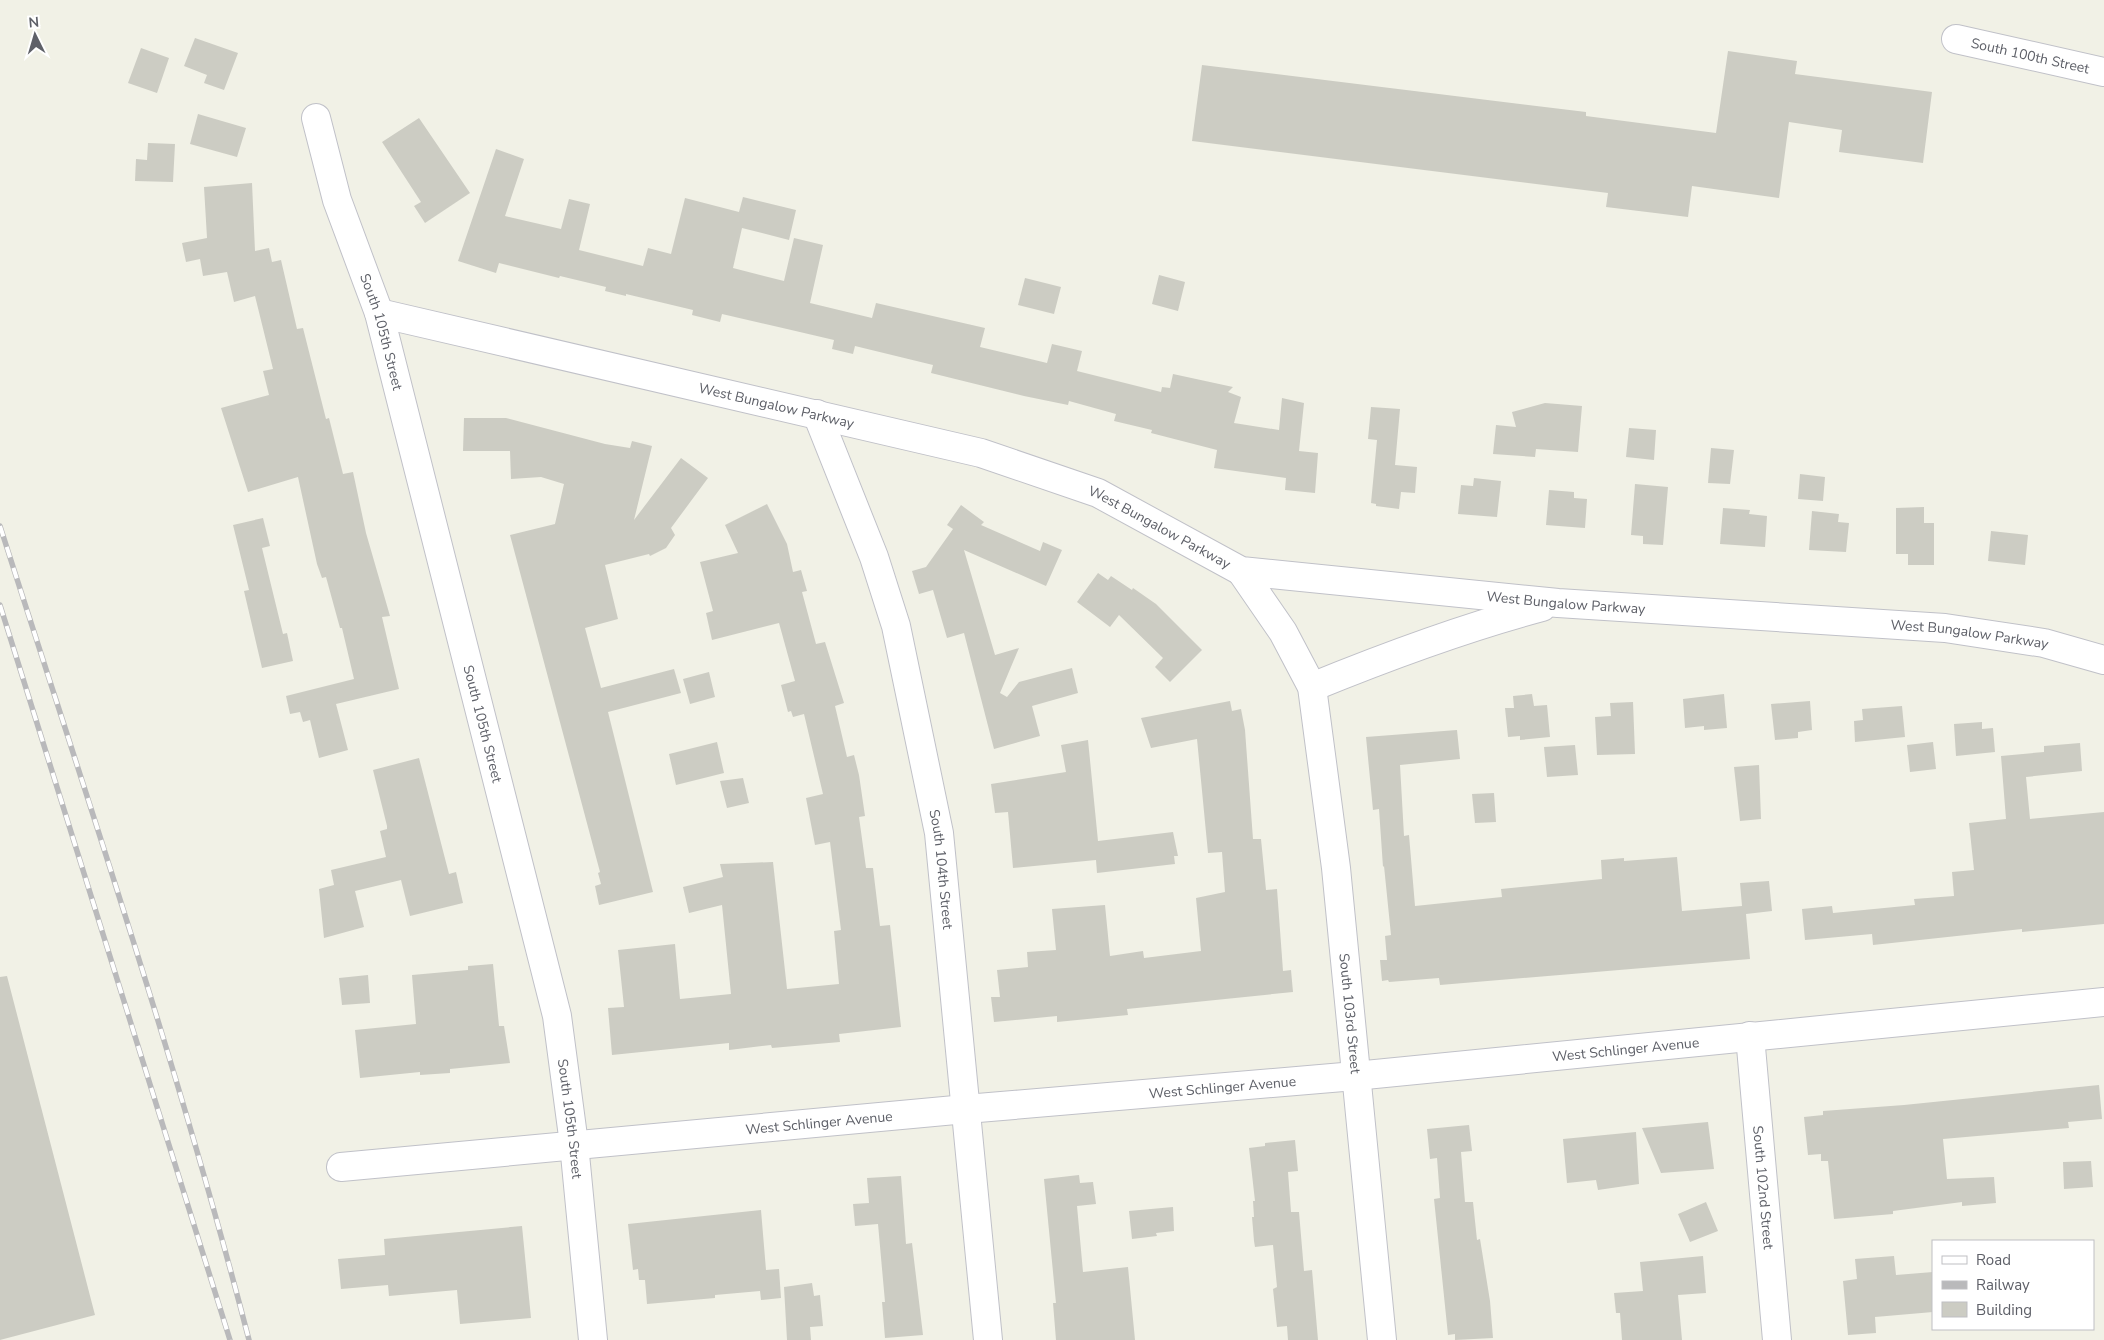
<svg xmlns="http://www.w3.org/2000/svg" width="2104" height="1340" font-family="'Nunito Sans',sans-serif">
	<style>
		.building { fill: #ccccc3 }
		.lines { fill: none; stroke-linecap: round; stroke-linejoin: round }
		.street-casing { stroke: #c0c1c8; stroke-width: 30 }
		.street { stroke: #fff; stroke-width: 28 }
		.rail-casing { stroke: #b9b9bb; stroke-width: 5.5 }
		.rail { stroke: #fff; stroke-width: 4; stroke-dasharray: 11; stroke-linecap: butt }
		.labels { text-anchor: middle; stroke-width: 4.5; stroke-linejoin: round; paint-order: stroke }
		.street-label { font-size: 14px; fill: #5e6068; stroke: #fff }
	</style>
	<rect width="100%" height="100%" fill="#f1f1e6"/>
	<path class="building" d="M 195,38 L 238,53 L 224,90 L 204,83 L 207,75 L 184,66 Z
		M 141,48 L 169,58 L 157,93 L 128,83 Z
		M 1728,51 L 1797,61 L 1795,74 L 1932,92 L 1923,163 L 1839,152 L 1842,130 L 1789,122 L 1779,198 L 1692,186 L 1688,217 L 1606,207 L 1608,193 L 1192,141 L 1202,65 L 1586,112 L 1586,116 L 1716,133 Z
		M 198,114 L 246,128 L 237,157 L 190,144 Z
		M 419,118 L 470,193 L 425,223 L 414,206 L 421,202 L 382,142 Z
		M 148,143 L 175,144 L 173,182 L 135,181 L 136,159 L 147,160 Z
		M 496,149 L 524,159 L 505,216 L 561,229 L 569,199 L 590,204 L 579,250 L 643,266 L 648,248 L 671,254 L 685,198 L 739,212 L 743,197 L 796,210 L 789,240 L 742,228 L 733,268 L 784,281 L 794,238 L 823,245 L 810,303 L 872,318 L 876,303 L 985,328 L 980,347 L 1047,363 L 1052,344 L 1082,351 L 1077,371 L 1161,392 L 1162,387 L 1170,388 L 1173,374 L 1233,387 L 1228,392 L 1241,397 L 1234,423 L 1279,430 L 1282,398 L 1304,403 L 1299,451 L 1318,453 L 1315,493 L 1285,490 L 1286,478 L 1214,468 L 1217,450 L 1151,433 L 1152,430 L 1114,421 L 1116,414 L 1069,401 L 1068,405 L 1024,396 L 931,373 L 933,365 L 855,346 L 853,354 L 832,349 L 834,340 L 787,329 L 722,314 L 720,322 L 692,315 L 693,310 L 626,294 L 626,296 L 605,291 L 606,287 L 560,276 L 559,278 L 499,263 L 496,273 L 458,261 Z
		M 252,183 L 255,251 L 269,248 L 272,262 L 281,260 L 297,329 L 303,328 L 326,419 L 329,418 L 343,474 L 353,472 L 366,533 L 390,616 L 382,617 L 399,689 L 336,704 L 348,750 L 319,758 L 310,720 L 303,722 L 300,712 L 290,714 L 286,696 L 354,679 L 342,628 L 340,628 L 326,577 L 322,578 L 317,564 L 298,477 L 248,492 L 221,408 L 269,395 L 263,371 L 273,369 L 255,296 L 234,302 L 227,272 L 203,276 L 200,259 L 186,262 L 182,243 L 207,238 L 204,187 Z
		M 1159,275 L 1185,282 L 1178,311 L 1152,304 Z
		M 1025,278 L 1061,287 L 1054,314 L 1018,305 Z
		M 1545,403 L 1582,406 L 1578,452 L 1536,449 L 1535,457 L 1493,454 L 1496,425 L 1516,427 L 1512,412 Z
		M 1371,407 L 1400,409 L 1395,465 L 1417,467 L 1415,493 L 1401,492 L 1399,509 L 1376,506 L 1376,504 L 1371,503 L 1377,440 L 1368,439 Z
		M 464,418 L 506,418 L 605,444 L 630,448 L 632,441 L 652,446 L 634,520 L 681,458 L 708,478 L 671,528 L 675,535 L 666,548 L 650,556 L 649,554 L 605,565 L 618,619 L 585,628 L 601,688 L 674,669 L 681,693 L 608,712 L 653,892 L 599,905 L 595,886 L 601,884 L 598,873 L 600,872 L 510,535 L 555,524 L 564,484 L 541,477 L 511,479 L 510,451 L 463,451 Z
		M 1629,428 L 1656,430 L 1654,460 L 1626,457 Z
		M 1711,448 L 1734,450 L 1730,484 L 1708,483 Z
		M 1800,474 L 1825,477 L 1823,501 L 1798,499 Z
		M 1474,478 L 1501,481 L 1497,517 L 1458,514 L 1461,485 L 1473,486 Z
		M 1635,484 L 1668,487 L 1663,545 L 1643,544 L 1643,536 L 1631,535 Z
		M 1549,490 L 1574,492 L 1574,498 L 1587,499 L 1585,528 L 1546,525 Z
		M 767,504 L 787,544 L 793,572 L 801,570 L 807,591 L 802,592 L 816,644 L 825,642 L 844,703 L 835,706 L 847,757 L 854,755 L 859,775 L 865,816 L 859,817 L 866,868 L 873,868 L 880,926 L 890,925 L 901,1027 L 839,1034 L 840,1042 L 772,1048 L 771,1045 L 729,1050 L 729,1043 L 612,1055 L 608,1008 L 624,1007 L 618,950 L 675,944 L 680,999 L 731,994 L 722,905 L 689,913 L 683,887 L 723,877 L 720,864 L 773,862 L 787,989 L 839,984 L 834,931 L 841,930 L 830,842 L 815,845 L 806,798 L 823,794 L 804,714 L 793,717 L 791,711 L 788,712 L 781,685 L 795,681 L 779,623 L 712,640 L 706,613 L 713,611 L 700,562 L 738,553 L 725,525 Z
		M 961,505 L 984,522 L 981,525 L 1040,551 L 1043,542 L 1062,550 L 1046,586 L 964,550 L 995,655 L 1019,648 L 1000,693 L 1007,697 L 1019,682 L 1072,668 L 1078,693 L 1032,706 L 1040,736 L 994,749 L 964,633 L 947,638 L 933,590 L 919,594 L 912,571 L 926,567 L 953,529 L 947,525 Z
		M 1924,507 L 1924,523 L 1934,523 L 1934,565 L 1908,565 L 1908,554 L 1896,554 L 1896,508 Z
		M 1723,508 L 1750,510 L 1749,514 L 1767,516 L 1765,547 L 1720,544 Z
		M 1812,511 L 1839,514 L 1838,522 L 1849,523 L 1846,552 L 1809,550 Z
		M 263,518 L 270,546 L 262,548 L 283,634 L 287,633 L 293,661 L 262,668 L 244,591 L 249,590 L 233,525 Z
		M 1991,531 L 2028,535 L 2025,565 L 1988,561 Z
		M 1098,573 L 1108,580 L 1111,576 L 1132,590 L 1133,588 L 1156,604 L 1202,650 L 1170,682 L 1155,667 L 1163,658 L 1119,615 L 1110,627 L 1077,602 Z
		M 709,672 L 715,697 L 690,704 L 683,679 Z
		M 1532,694 L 1534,706 L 1547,705 L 1550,737 L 1520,740 L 1520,736 L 1508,737 L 1505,708 L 1514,708 L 1513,696 Z
		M 1724,694 L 1727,728 L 1704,730 L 1704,726 L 1685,728 L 1683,699 Z
		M 1230,701 L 1232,711 L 1241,709 L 1245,730 L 1253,839 L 1261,839 L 1266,890 L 1277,889 L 1283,971 L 1291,970 L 1293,992 L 1127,1009 L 1128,1015 L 1057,1022 L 1057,1016 L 994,1022 L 991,997 L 1000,997 L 997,970 L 1028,967 L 1027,952 L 1056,950 L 1052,909 L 1105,905 L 1110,956 L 1143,951 L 1144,958 L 1201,951 L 1196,898 L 1225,892 L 1222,852 L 1208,853 L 1197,739 L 1151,748 L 1141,718 Z
		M 1810,701 L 1812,730 L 1798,732 L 1798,738 L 1775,740 L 1771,704 Z
		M 1633,702 L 1635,754 L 1597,755 L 1595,717 L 1611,716 L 1610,703 Z
		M 1902,706 L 1905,737 L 1855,742 L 1854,721 L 1863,720 L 1862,709 Z
		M 1982,722 L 1982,729 L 1993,728 L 1995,752 L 1956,756 L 1954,724 Z
		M 1457,730 L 1460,759 L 1400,765 L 1404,836 L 1409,835 L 1415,906 L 1502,897 L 1501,889 L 1602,879 L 1601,860 L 1624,858 L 1624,861 L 1677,857 L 1682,911 L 1742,906 L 1740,883 L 1769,881 L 1772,911 L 1746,914 L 1750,959 L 1440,985 L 1439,978 L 1389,982 L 1388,980 L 1382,981 L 1380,960 L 1387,960 L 1385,936 L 1391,935 L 1384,866 L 1383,867 L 1379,809 L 1373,810 L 1366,737 Z
		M 1088,740 L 1098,841 L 1173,832 L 1178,856 L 1174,856 L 1175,864 L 1097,873 L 1096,860 L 1013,868 L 1008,812 L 995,813 L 991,784 L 1066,772 L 1061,745 Z
		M 717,742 L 724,773 L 676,785 L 669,754 Z
		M 1933,742 L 1936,769 L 1910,772 L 1907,745 Z
		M 2080,743 L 2082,771 L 2026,777 L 2030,819 L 2104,812 L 2104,924 L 2022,932 L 2022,929 L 1873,945 L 1872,934 L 1805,940 L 1802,909 L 1832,906 L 1833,913 L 1915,905 L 1914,899 L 1954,896 L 1952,872 L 1974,870 L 1969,823 L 2006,819 L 2001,756 L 2044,752 L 2044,746 Z
		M 1575,745 L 1578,775 L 1547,777 L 1544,747 Z
		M 419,758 L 449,874 L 456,872 L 463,903 L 410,916 L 401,880 L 355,891 L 364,927 L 324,938 L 319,889 L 334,885 L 331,870 L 386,857 L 380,831 L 387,829 L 387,826 L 373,770 Z
		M 1759,765 L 1761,819 L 1740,821 L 1734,767 Z
		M 743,778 L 749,803 L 727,808 L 720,781 Z
		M 1494,793 L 1496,822 L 1475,823 L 1472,794 Z
		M 493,964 L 499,1026 L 504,1026 L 510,1063 L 450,1069 L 450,1073 L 420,1075 L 420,1072 L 360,1078 L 355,1030 L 416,1024 L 412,975 L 468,970 L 468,966 Z
		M 368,975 L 370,1003 L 342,1005 L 339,978 Z
		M 7,976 L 95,1315 L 0,1340 L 0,977 Z
		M 2099,1085 L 2102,1119 L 2068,1122 L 2069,1128 L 1943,1139 L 1947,1179 L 1994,1177 L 1996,1203 L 1962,1206 L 1962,1202 L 1893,1211 L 1893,1214 L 1834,1219 L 1828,1161 L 1821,1161 L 1821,1154 L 1808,1155 L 1804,1117 L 1823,1115 L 1823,1111 L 1904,1105 Z
		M 1708,1122 L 1714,1169 L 1661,1173 L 1642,1128 Z
		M 1469,1125 L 1472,1151 L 1461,1152 L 1465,1202 L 1473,1202 L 1477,1240 L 1480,1239 L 1490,1301 L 1493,1338 L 1455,1340 L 1455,1334 L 1448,1335 L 1434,1199 L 1440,1198 L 1437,1158 L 1430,1159 L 1427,1129 Z
		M 1636,1132 L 1639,1184 L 1598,1190 L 1596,1180 L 1567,1183 L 1563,1139 Z
		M 1295,1140 L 1298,1171 L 1288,1172 L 1291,1212 L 1299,1212 L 1304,1271 L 1312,1270 L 1318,1340 L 1288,1340 L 1287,1326 L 1277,1327 L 1273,1289 L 1277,1287 L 1273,1245 L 1255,1247 L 1254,1241 L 1252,1217 L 1254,1217 L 1253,1201 L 1255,1201 L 1249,1148 L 1265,1146 L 1265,1143 Z
		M 2091,1161 L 2093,1187 L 2064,1189 L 2063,1162 Z
		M 1079,1175 L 1080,1183 L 1093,1182 L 1096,1204 L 1077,1206 L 1083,1272 L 1128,1267 L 1135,1340 L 1056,1340 L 1053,1303 L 1056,1303 L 1044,1179 Z
		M 901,1176 L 906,1244 L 912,1243 L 923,1335 L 885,1338 L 882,1302 L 885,1302 L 878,1224 L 855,1226 L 853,1204 L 869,1203 L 867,1178 Z
		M 1706,1202 L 1718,1231 L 1690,1242 L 1678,1214 Z
		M 1173,1207 L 1174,1231 L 1156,1233 L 1157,1236 L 1132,1239 L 1129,1211 Z
		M 761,1210 L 766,1270 L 779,1269 L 781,1298 L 761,1300 L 760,1291 L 715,1295 L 715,1298 L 647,1304 L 645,1280 L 639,1280 L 638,1269 L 633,1270 L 628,1224 Z
		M 522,1226 L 531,1318 L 460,1324 L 457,1290 L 389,1296 L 388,1285 L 341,1289 L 338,1259 L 385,1255 L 384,1239 Z
		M 1703,1256 L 1706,1293 L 1678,1295 L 1682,1340 L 1622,1340 L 1620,1313 L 1616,1313 L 1614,1293 L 1643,1291 L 1640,1262 Z
		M 1894,1256 L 1896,1275 L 1933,1272 L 1933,1312 L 1875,1317 L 1876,1333 L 1848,1335 L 1843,1281 L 1857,1279 L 1855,1259 Z
		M 812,1283 L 814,1296 L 820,1295 L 823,1326 L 810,1327 L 811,1340 L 787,1340 L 784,1287 Z"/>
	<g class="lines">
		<defs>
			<g id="street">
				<path id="s1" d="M 1956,39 L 2104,72"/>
				<path id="s2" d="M 316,118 L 337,200 L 379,313 L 557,1016 L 574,1144 L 593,1340"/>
				<path id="s3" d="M 379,313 L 981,453 L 1098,493 L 1241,571 L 1558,603 L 1945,628 L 2044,643 L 2104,660"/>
				<path id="s4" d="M 817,414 L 874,557 L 896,626 L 939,833 L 988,1340"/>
				<path id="s5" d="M 1241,571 L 1283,632 L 1312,687 L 1336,868 L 1382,1340"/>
				<path d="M 1312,687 C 1388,656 1463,628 1542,607"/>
				<path id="s6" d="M 1750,1036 L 1777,1340"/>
				<path id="s7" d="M 341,1167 L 966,1109 L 1355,1076 L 2104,1002"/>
			</g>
		</defs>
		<use href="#street" class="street-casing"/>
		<use href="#street" class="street"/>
		<defs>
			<path id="rail" d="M 0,526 C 86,796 178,1065 249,1340
				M 0,605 L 230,1340"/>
		</defs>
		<use href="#rail" class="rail-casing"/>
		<use href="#rail" class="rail"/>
	</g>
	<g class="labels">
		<g class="street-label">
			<text dy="5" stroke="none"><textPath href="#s1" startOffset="76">South 100th Street</textPath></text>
			<text dy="5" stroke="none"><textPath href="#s2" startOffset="224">South 105th Street</textPath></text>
			<text dy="5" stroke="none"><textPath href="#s3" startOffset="408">West Bungalow Parkway</textPath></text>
			<text dy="5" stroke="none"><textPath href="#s3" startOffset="812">West Bungalow Parkway</textPath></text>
			<text dy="5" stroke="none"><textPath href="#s3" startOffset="1231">West Bungalow Parkway</textPath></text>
			<text dy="5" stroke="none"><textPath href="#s3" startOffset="1636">West Bungalow Parkway</textPath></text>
			<text dy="5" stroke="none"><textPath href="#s2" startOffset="629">South 105th Street</textPath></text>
			<text dy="5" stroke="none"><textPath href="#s4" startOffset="474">South 104th Street</textPath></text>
			<text dy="5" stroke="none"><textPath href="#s5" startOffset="465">South 103rd Street</textPath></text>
			<text dy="5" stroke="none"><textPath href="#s7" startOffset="1290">West Schlinger Avenue</textPath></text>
			<text dy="5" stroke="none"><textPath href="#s7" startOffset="885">West Schlinger Avenue</textPath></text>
			<text dy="5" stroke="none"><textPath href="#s2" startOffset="1034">South 105th Street</textPath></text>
			<text dy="5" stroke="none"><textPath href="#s7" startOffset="480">West Schlinger Avenue</textPath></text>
			<text dy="5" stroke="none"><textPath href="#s6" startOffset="152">South 102nd Street</textPath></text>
		</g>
	</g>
	<rect x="1932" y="1240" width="162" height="90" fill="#ffffff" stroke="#bfbfc3"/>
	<rect x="1942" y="1256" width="25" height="8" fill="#ffffff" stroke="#bfbfc3"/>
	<text x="1976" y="1265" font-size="15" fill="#5e6068">Road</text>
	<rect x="1942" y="1281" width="25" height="8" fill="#b9b9bb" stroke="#bfbfc3"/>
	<text x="1976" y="1290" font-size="15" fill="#5e6068">Railway</text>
	<rect x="1942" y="1302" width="25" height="15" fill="#ccccc3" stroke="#bfbfc3"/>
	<text x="1976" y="1315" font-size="15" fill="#5e6068">Building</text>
	<g transform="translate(35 35) rotate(355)" stroke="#ffffff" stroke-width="4" paint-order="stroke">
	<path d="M0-4L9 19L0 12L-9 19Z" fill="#5e6068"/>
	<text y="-8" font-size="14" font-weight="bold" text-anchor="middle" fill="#5e6068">N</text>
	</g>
</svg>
